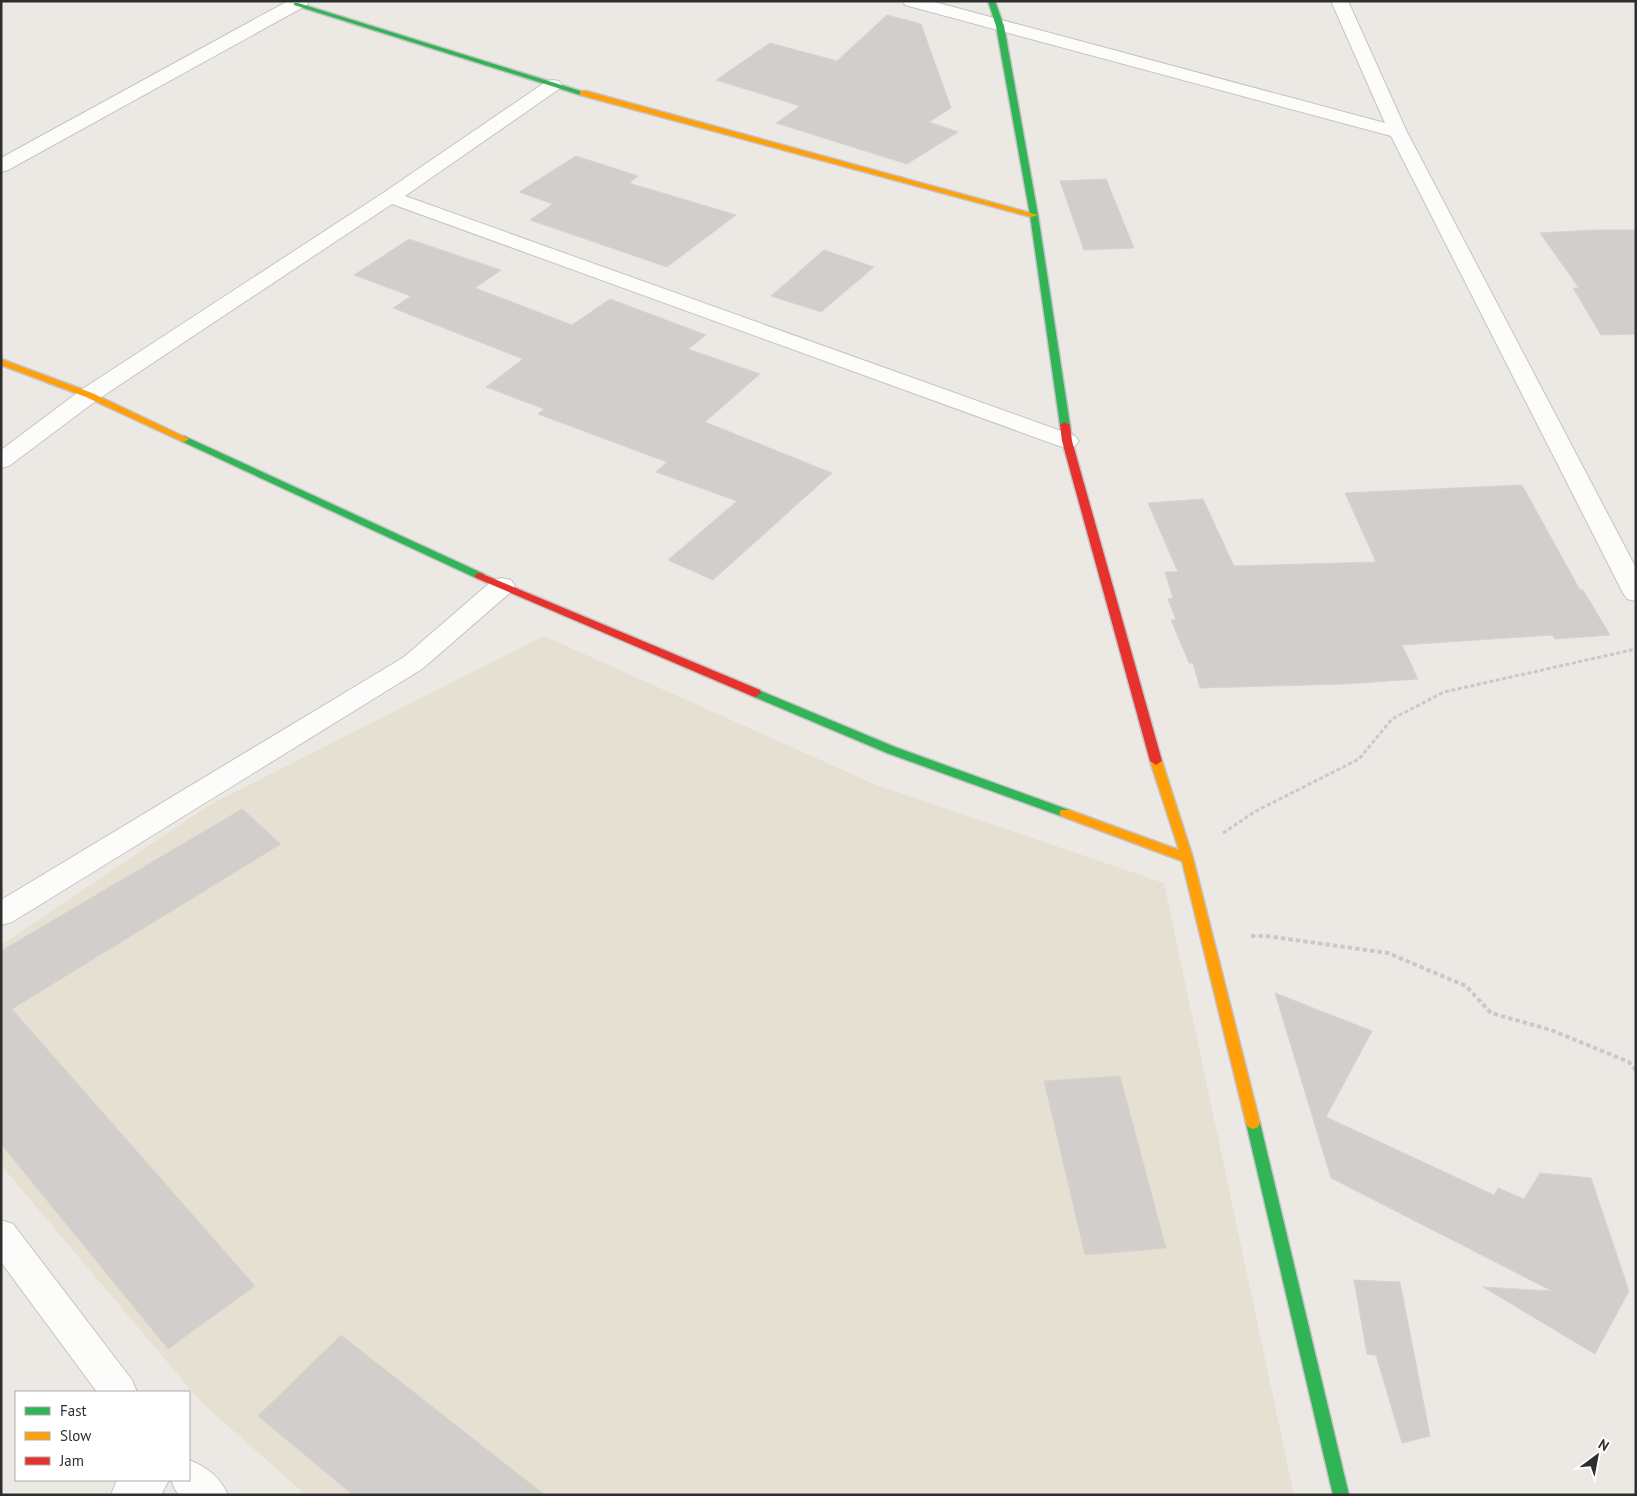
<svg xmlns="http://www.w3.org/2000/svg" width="1637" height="1496" font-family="'PT Sans',sans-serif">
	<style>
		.education { fill: #e6e0d3 }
		.building { fill: #d1cecb; stroke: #d7d4d0 }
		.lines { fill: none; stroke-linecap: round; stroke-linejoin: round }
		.street-casing { stroke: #c5c4c5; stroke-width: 2 }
		.fast-casing { stroke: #c5c4c5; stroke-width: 3 }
		.slow-casing { stroke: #c5c4c5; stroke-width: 3 }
		.jam-casing { stroke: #c5c4c5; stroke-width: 3 }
		.path-far1 { stroke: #c9c9c8; stroke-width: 3; stroke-dasharray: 4 2.5; stroke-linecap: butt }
		.path { stroke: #c9c9c8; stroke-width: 4; stroke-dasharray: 4.5 3; stroke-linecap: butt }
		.street { fill: #fcfcfb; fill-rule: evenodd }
		.fast { fill: #30b455; fill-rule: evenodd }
		.slow { fill: #ff9f0a; fill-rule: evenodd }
		.jam { fill: #e5322d; fill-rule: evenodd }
	</style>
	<rect width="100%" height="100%" fill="#ece8e4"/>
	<path class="education" d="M 544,636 L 874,784 L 1164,883 L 1294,1495 L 306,1495 L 201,1402 L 1,1165 L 1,945 L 211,804 Z"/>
	<path class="building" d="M 887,15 L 921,24 L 951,108 L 929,122 L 958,132 L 907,164 L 776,123 L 800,106 L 716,80 L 770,43 L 837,61 Z
		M 576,156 L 638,176 L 629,183 L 736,215 L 667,267 L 530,220 L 553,204 L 519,192 Z
		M 1106,179 L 1134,248 L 1084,250 L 1060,181 Z
		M 1594,230 L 1636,230 L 1636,334 L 1601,335 L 1573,288 L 1579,288 L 1540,233 Z
		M 409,239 L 501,270 L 475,288 L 572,325 L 610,299 L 706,335 L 688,349 L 760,374 L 705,422 L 832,473 L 713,580 L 668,560 L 737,501 L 656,472 L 667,462 L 538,414 L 544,409 L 486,387 L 523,359 L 393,308 L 411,296 L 354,275 Z
		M 824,250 L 874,267 L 821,312 L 771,296 Z
		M 1522,485 L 1580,590 L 1583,590 L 1610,635 L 1555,639 L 1552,635 L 1402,645 L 1418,679 L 1344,684 L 1200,688 L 1193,663 L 1189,663 L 1171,620 L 1176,620 L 1168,599 L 1173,598 L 1165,572 L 1178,572 L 1148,503 L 1203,499 L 1234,566 L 1376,562 L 1345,493 Z
		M 242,809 L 281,844 L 12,1009 L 255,1286 L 168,1349 L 1,1144 L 1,951 Z
		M 1275,993 L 1372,1031 L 1326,1117 L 1494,1195 L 1498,1188 L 1524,1199 L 1540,1173 L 1591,1178 L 1629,1291 L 1595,1354 L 1483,1287 L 1552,1291 L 1331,1178 Z
		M 1120,1076 L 1166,1248 L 1085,1255 L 1044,1081 Z
		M 1354,1280 L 1400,1282 L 1430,1436 L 1402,1443 L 1376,1355 L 1367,1354 Z
		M 341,1335 L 545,1495 L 353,1495 L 258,1416 Z"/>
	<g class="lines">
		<defs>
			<path id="street" d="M 288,1 L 309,1 L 307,5 L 8,170 L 1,172 L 1,158 Z
				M 903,1 L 931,1 L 1385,123 L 1331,1 L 1348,1 L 1407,132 L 1636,568 L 1636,601 L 1627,599 L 1623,593 L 1391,136 L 905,5 Z
				M 553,80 L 559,81 L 562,85 L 559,89 L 405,196 L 1075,436 L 1079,441 L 1075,446 L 1067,448 L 1059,446 L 392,204 L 97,400 L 9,466 L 1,468 L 1,450 L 81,390 L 383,193 L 547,81 Z
				M 502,578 L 511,580 L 515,586 L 511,592 L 422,669 L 12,922 L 1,925 L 1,900 L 404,657 L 493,580 Z
				M 1,1220 L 13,1224 L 132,1380 L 137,1392 L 97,1392 L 1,1262 Z
				M 189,1460 C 207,1467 220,1477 228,1495 L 180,1495 L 176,1491 L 171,1480 L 189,1480 Z
				M 119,1480 L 169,1480 L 161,1495 L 111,1495 L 116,1482 Z"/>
			<path id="fast" d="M 988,1 L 995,1 L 1004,26 L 1038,215 L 1070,425 L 1065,428 L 1060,425 L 1030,215 L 996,26 Z
				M 294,3 L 298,3 L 587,93 L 580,95 L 294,5 Z
				M 184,436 L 484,574 L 485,576 L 484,578 L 476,578 L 181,441 L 179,439 Z
				M 756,689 L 895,747 L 1069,810 L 1071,813 L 1069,816 L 1061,816 L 887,753 L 752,696 L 751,693 Z
				M 1253,1117 L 1258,1119 L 1260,1123 L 1349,1495 L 1333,1495 L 1246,1123 L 1248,1119 Z"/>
			<path id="slow" d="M 580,91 L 586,91 L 1038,215 L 1031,217 L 580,95 Z
				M 1,359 L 92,393 L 189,439 L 184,442 L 181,441 L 86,397 L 1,365 Z
				M 1156,757 L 1162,761 L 1193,858 L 1260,1123 L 1258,1127 L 1253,1129 L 1248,1127 L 1246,1123 L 1182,861 L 1061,816 L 1059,813 L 1061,810 L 1069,810 L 1179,850 L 1150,761 Z"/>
			<path id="jam" d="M 1065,422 L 1070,425 L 1072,441 L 1162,761 L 1156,765 L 1150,761 L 1062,441 L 1060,425 Z
				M 480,573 L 760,690 L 761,693 L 756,697 L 752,696 L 476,578 L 475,576 L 476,574 Z"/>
		</defs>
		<use href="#street" class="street-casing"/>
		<use href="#fast" class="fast-casing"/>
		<use href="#slow" class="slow-casing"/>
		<use href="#jam" class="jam-casing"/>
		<path class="path-far1" d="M 1223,833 L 1256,811 L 1359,759 L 1392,719 L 1444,692 L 1636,649"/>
		<path class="path" d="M 1251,936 L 1266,936 L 1388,953 L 1466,986 L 1491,1013 L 1551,1030 L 1629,1062 L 1636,1071"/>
		<use href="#street" class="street"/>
		<use href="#fast" class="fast"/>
		<use href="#slow" class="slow"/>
		<use href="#jam" class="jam"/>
	</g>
	<rect width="1637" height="1496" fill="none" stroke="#2e2e2e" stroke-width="5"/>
	<rect x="15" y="1391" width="175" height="90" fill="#ffffff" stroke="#ababab"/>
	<rect x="25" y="1407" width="25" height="8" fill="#30b455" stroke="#ababab"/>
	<text x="60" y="1416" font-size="15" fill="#2e2e2e">Fast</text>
	<rect x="25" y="1432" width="25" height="8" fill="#ff9f0a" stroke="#ababab"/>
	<text x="60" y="1441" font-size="15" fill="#2e2e2e">Slow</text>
	<rect x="25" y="1457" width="25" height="8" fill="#e5322d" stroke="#ababab"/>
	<text x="60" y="1466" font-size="15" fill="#2e2e2e">Jam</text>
	<g transform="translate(1597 1456) rotate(32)" stroke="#ffffff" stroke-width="4" paint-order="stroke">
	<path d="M0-4L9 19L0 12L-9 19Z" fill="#2e2e2e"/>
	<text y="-8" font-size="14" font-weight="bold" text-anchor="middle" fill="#2e2e2e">N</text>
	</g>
</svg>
